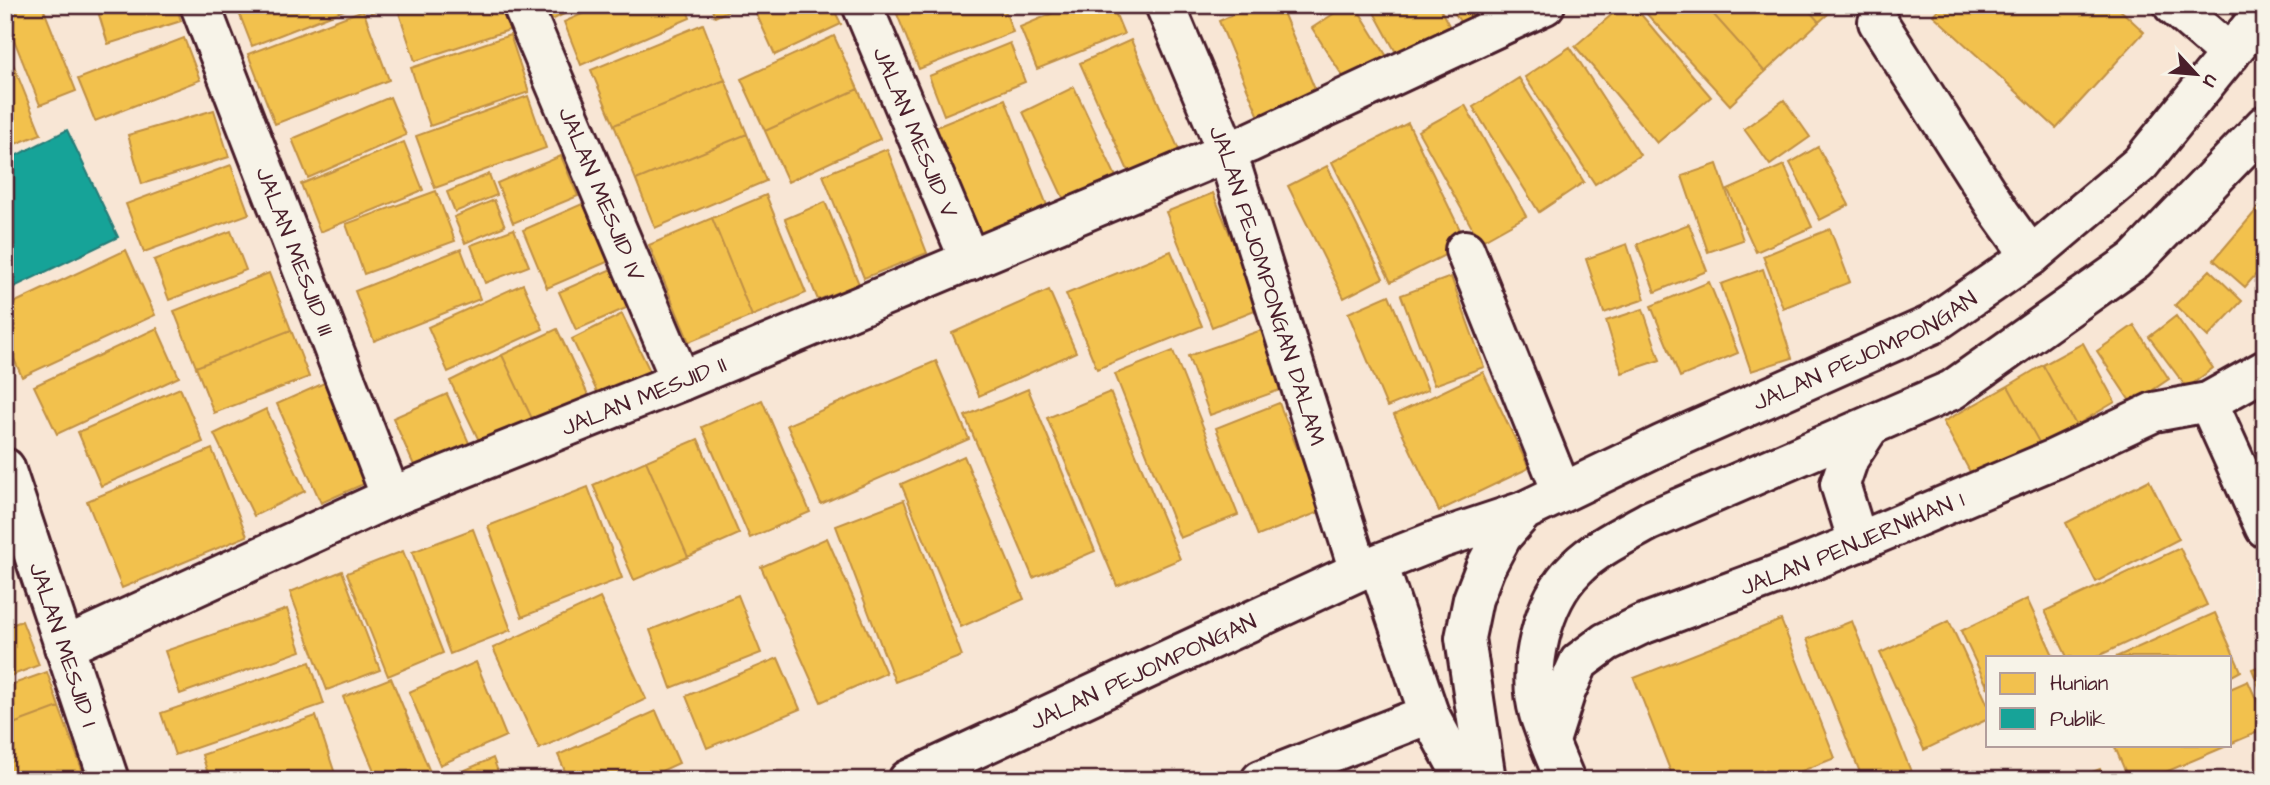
<svg xmlns="http://www.w3.org/2000/svg" width="2270" height="785" font-family="'Architects Daughter',sans-serif">
	<style>
		.homes { fill: #f2c14e; stroke: #c09044; stroke-width: 2 }
		.public { fill: #17a398; stroke: #267b77; stroke-width: 2 }
		.lines { fill: none; stroke-linecap: round; stroke-linejoin: round }
		.minor-casing { stroke: #4a1f2b; stroke-width: 44 }
		.major-casing { stroke: #4a1f2b; stroke-width: 44 }
		.minor { stroke: #f7f3e8; stroke-width: 38 }
		.major { stroke: #f7f3e8; stroke-width: 38 }
		.labels { text-anchor: middle; stroke-width: 7; stroke-linejoin: round; paint-order: stroke }
		.street-label { font-size: 23px; fill: #4a1f2b; stroke: #f7f3e8 }
	</style>
	<rect width="100%" height="100%" fill="#f8e6d5"/>
	<filter id="ink" filterUnits="userSpaceOnUse"><feTurbulence type="fractalNoise" baseFrequency=".0143" numOctaves="2"/><feDisplacementMap in="SourceGraphic" scale="14" xChannelSelector="R" yChannelSelector="G"/><feConvolveMatrix kernelMatrix="1 2 1 2 8 2 1 2 1" color-interpolation-filters="sRGB"/></filter>
	<g filter="url(#ink)">
		<path class="homes" d="M 5,5 L 42,5 L 76,91 L 40,105 L 5,17 Z
			M 96,5 L 176,5 L 181,21 L 108,44 Z
			M 236,5 L 354,5 L 354,6 L 252,46 Z
			M 368,5 L 392,5 L 371,13 Z
			M 403,5 L 504,5 L 512,29 L 415,61 L 397,7 Z
			M 544,5 L 582,5 L 552,20 Z
			M 602,5 L 685,5 L 690,18 L 581,65 L 564,22 Z
			M 710,5 L 741,5 L 715,17 Z
			M 773,5 L 832,5 L 841,24 L 775,55 L 756,13 Z
			M 918,5 L 1003,5 L 1013,32 L 919,69 L 897,14 Z
			M 1027,5 L 1052,5 L 1030,13 Z
			M 1072,5 L 1112,5 L 1124,34 L 1037,69 L 1020,27 Z
			M 1255,5 L 1280,5 L 1319,99 L 1262,124 L 1219,21 Z
			M 1315,5 L 1336,5 L 1320,14 Z
			M 1347,5 L 1355,5 L 1391,63 L 1351,89 L 1312,28 Z
			M 1370,5 L 1438,5 L 1451,29 L 1399,58 Z
			M 1450,5 L 1509,5 L 1465,30 Z
			M 1623,5 L 1633,5 L 1711,97 L 1657,143 L 1575,46 Z
			M 1653,5 L 1705,5 L 1765,72 L 1730,105 L 1645,12 Z
			M 1705,5 L 1804,5 L 1819,22 L 1765,72 Z
			M 1804,5 L 1838,5 L 1819,22 Z
			M 1942,5 L 2115,5 L 2144,32 L 2056,128 L 1933,15 Z
			M 363,10 L 389,80 L 275,124 L 248,54 Z
			M 703,24 L 725,80 L 614,125 L 591,70 Z
			M 510,35 L 529,92 L 430,126 L 411,68 Z
			M 834,36 L 858,89 L 765,131 L 741,79 Z
			M 184,38 L 200,80 L 95,121 L 78,79 Z
			M 1131,40 L 1179,150 L 1129,173 L 1080,63 Z
			M 1010,43 L 1025,82 L 944,115 L 929,76 Z
			M 1570,47 L 1640,155 L 1595,184 L 1525,77 Z
			M 13,64 L 41,134 L 5,148 L 5,67 Z
			M 1519,78 L 1584,182 L 1539,212 L 1473,107 Z
			M 725,80 L 747,134 L 636,180 L 614,125 Z
			M 1074,87 L 1118,181 L 1067,206 L 1023,112 Z
			M 858,89 L 880,139 L 788,182 L 765,131 Z
			M 528,96 L 546,148 L 435,188 L 416,136 Z
			M 390,97 L 406,135 L 308,178 L 292,139 Z
			M 1005,99 L 1048,208 L 980,236 L 936,127 Z
			M 1784,100 L 1810,137 L 1770,165 L 1744,129 Z
			M 1465,105 L 1526,216 L 1480,242 L 1418,131 Z
			M 214,110 L 229,157 L 142,184 L 128,135 Z
			M 1408,123 L 1467,244 L 1391,282 L 1332,162 Z
			M 747,134 L 766,181 L 655,228 L 636,180 Z
			M 404,142 L 423,190 L 320,232 L 301,184 Z
			M 1818,147 L 1849,205 L 1820,220 L 1790,163 Z
			M 887,149 L 927,253 L 864,278 L 823,175 Z
			M 561,156 L 578,196 L 513,223 L 497,183 Z
			M 1717,164 L 1743,240 L 1708,252 L 1682,176 Z
			M 231,165 L 249,214 L 144,252 L 126,204 Z
			M 1784,165 L 1812,227 L 1756,252 L 1728,190 Z
			M 1327,166 L 1383,278 L 1344,298 L 1288,186 Z
			M 489,174 L 497,195 L 455,212 L 447,192 Z
			M 436,191 L 455,241 L 364,274 L 346,224 Z
			M 1213,193 L 1260,308 L 1212,327 L 1166,212 Z
			M 766,195 L 806,293 L 752,316 L 712,218 Z
			M 494,200 L 505,226 L 465,243 L 454,217 Z
			M 2265,200 L 2265,264 L 2245,287 L 2214,260 Z
			M 589,201 L 614,259 L 547,288 L 523,230 Z
			M 825,202 L 859,284 L 818,300 L 785,219 Z
			M 712,218 L 752,316 L 689,342 L 649,245 Z
			M 1689,224 L 1707,271 L 1655,292 L 1637,244 Z
			M 514,229 L 529,266 L 485,283 L 471,245 Z
			M 1830,229 L 1850,282 L 1783,308 L 1763,256 Z
			M 231,231 L 246,270 L 169,300 L 154,260 Z
			M 1627,244 L 1645,299 L 1604,313 L 1586,259 Z
			M 461,249 L 480,299 L 374,341 L 355,291 Z
			M 126,250 L 155,315 L 22,377 L 5,339 L 5,307 Z
			M 1171,251 L 1202,326 L 1097,369 L 1066,294 Z
			M 616,267 L 633,305 L 576,330 L 559,292 Z
			M 1763,269 L 1792,358 L 1751,371 L 1721,284 Z
			M 2210,270 L 2242,301 L 2208,337 L 2175,305 Z
			M 269,273 L 291,330 L 196,367 L 174,311 Z
			M 1451,277 L 1484,367 L 1434,385 L 1401,295 Z
			M 1709,282 L 1738,353 L 1680,377 L 1651,306 Z
			M 523,284 L 543,329 L 448,372 L 428,327 Z
			M 1049,290 L 1076,352 L 979,396 L 952,333 Z
			M 1389,295 L 1428,390 L 1387,407 L 1348,313 Z
			M 1643,309 L 1660,360 L 1622,373 L 1606,321 Z
			M 622,314 L 651,373 L 600,398 L 572,339 Z
			M 2176,316 L 2213,368 L 2187,388 L 2149,337 Z
			M 2134,325 L 2169,379 L 2132,404 L 2097,351 Z
			M 1270,327 L 1291,386 L 1210,415 L 1188,356 Z
			M 157,328 L 179,377 L 57,434 L 34,386 Z
			M 557,329 L 591,401 L 536,427 L 502,355 Z
			M 291,330 L 309,377 L 214,413 L 196,367 Z
			M 2083,343 L 2115,402 L 2076,425 L 2043,365 Z
			M 1173,351 L 1238,515 L 1180,538 L 1115,374 Z
			M 502,355 L 536,427 L 485,453 L 450,381 Z
			M 936,361 L 969,439 L 821,504 L 787,425 Z
			M 2043,365 L 2076,425 L 2040,444 L 2008,386 Z
			M 1483,372 L 1529,468 L 1439,511 L 1394,415 Z
			M 333,379 L 377,478 L 321,503 L 277,404 Z
			M 2008,386 L 2040,444 L 1975,481 L 1943,422 Z
			M 180,388 L 203,442 L 101,486 L 78,432 Z
			M 1028,389 L 1095,551 L 1033,578 L 965,416 Z
			M 1110,392 L 1180,559 L 1117,586 L 1047,418 Z
			M 447,394 L 474,454 L 420,479 L 393,418 Z
			M 762,400 L 810,512 L 750,538 L 702,427 Z
			M 1279,403 L 1322,511 L 1258,536 L 1216,428 Z
			M 266,409 L 305,491 L 254,516 L 214,434 Z
			M 698,439 L 739,534 L 688,557 L 646,461 Z
			M 212,449 L 247,536 L 122,588 L 87,501 Z
			M 964,456 L 1024,599 L 961,627 L 901,484 Z
			M 646,461 L 688,557 L 634,580 L 593,485 Z
			M 2149,480 L 2179,539 L 2096,582 L 2066,523 Z
			M 588,487 L 622,578 L 522,617 L 488,526 Z
			M 904,500 L 962,656 L 895,682 L 836,526 Z
			M 473,529 L 511,630 L 450,654 L 412,552 Z
			M 827,538 L 886,673 L 821,702 L 761,567 Z
			M 2180,548 L 2207,605 L 2096,657 L 2067,657 L 2045,611 Z
			M 403,551 L 443,653 L 388,676 L 347,573 Z
			M 342,571 L 380,670 L 327,690 L 290,592 Z
			M 738,595 L 761,653 L 671,688 L 650,630 Z
			M 600,598 L 646,699 L 539,749 L 493,648 Z
			M 2027,599 L 2054,657 L 1988,657 L 1988,688 L 1961,631 Z
			M 287,609 L 301,651 L 180,694 L 165,651 Z
			M 2215,613 L 2241,671 L 2230,677 L 2230,657 L 2116,657 Z
			M 1781,620 L 1835,758 L 1779,780 L 1674,780 L 1634,678 Z
			M 22,621 L 39,665 L 5,678 L 5,627 Z
			M 1852,621 L 1913,777 L 1906,780 L 1863,780 L 1807,639 Z
			M 1949,621 L 1988,705 L 1988,719 L 1924,750 L 1880,653 Z
			M 778,658 L 800,709 L 707,748 L 686,696 Z
			M 310,662 L 324,704 L 175,755 L 161,713 Z
			M 476,662 L 506,736 L 440,765 L 409,692 Z
			M 2265,664 L 2265,702 L 2252,669 Z
			M 47,672 L 59,707 L 5,727 L 5,687 Z
			M 391,678 L 430,772 L 411,780 L 378,780 L 343,697 Z
			M 2248,681 L 2265,719 L 2265,729 L 2230,744 L 2230,689 Z
			M 59,707 L 83,772 L 63,780 L 5,780 L 5,727 Z
			M 656,711 L 679,763 L 642,780 L 569,780 L 558,755 Z
			M 316,716 L 337,780 L 210,780 L 202,755 Z
			M 2114,745 L 2229,745 L 2147,780 L 2129,780 Z
			M 493,758 L 501,780 L 442,780 Z
			M 2100,769 L 2104,780 L 2072,780 Z
			M 1414,772 L 1417,780 L 1393,780 Z
			M 2190,772 L 2192,780 L 2169,780 Z"/>
		<path class="public" d="M 67,130 L 118,237 L 10,289 L 5,279 L 5,161 Z"/>
		<g class="lines">
			<defs>
				<g id="minor">
					<path id="s1" d="M 200,5 L 391,497"/>
					<path id="s2" d="M 522,5 L 681,381"/>
					<path id="s3" d="M 862,5 L 970,261"/>
					<path id="s4" d="M 1165,5 L 1227,152 L 1359,571"/>
					<path d="M 2173,5 L 2230,54"/>
					<path d="M 1878,22 L 2000,213 L 2031,256"/>
					<path d="M 1465,250 L 1562,492"/>
					<path d="M 2208,402 L 2265,528"/>
					<path id="s5" d="M 5,468 L 109,780"/>
					<path d="M 1378,564 L 1429,714 L 1455,762 L 1475,780"/>
					<path id="s6" d="M 64,647 L 391,497 L 681,381 L 1249,143 L 1545,5"/>
					<path id="s7" d="M 1550,741 L 1566,691 L 1579,662 L 1606,642 L 1641,625 L 1792,569 L 1858,542 L 2054,459 L 2154,412 L 2208,402 L 2265,370"/>
					<path id="s8" d="M 908,780 L 1359,571 L 1440,539 L 1524,511"/>
					<path d="M 1261,780 L 1429,714"/>
				</g>
				<g id="major">
					<path d="M 1858,542 L 1840,484 L 1849,458 L 1870,426"/>
					<path id="s9" d="M 1486,780 L 1465,638 L 1473,599 L 1485,568 L 1502,536 L 1524,511 L 1663,444 L 1931,325 L 2031,256 L 2140,164 L 2265,10"/>
					<path d="M 1565,780 C 1556,758 1546,736 1539,714 C 1526,669 1542,601 1576,568 C 1596,548 1624,535 1649,521 L 1952,390 L 2135,260 L 2265,125"/>
				</g>
			</defs>
			<use href="#minor" class="minor-casing"/>
			<use href="#major" class="major-casing"/>
			<use href="#minor" class="minor"/>
			<use href="#major" class="major"/>
		</g>
	</g>
	<g class="labels">
		<g class="street-label">
			<text dy="8" stroke="none"><textPath href="#s3" startOffset="138">JALAN MESJID V</textPath></text>
			<text dy="8" stroke="none"><textPath href="#s2" startOffset="205">JALAN MESJID IV</textPath></text>
			<text dy="8" stroke="none"><textPath href="#s1" startOffset="264">JALAN MESJID III</textPath></text>
			<text dy="8" stroke="none"><textPath href="#s4" startOffset="299">JALAN PEJOMPONGAN DALAM</textPath></text>
			<text dy="8" stroke="none"><textPath href="#s9" startOffset="663">JALAN PEJOMPONGAN</textPath></text>
			<text dy="8" stroke="none"><textPath href="#s6" startOffset="632">JALAN MESJID II</textPath></text>
			<text dy="8" stroke="none"><textPath href="#s7" startOffset="383">JALAN PENJERNIHAN 1</textPath></text>
			<text dy="8" stroke="none"><textPath href="#s5" startOffset="186">JALAN MESJID I</textPath></text>
			<text dy="8" stroke="none"><textPath href="#s8" startOffset="259">JALAN PEJOMPONGAN</textPath></text>
		</g>
	</g>
	<rect width="2270" height="785" fill="none" stroke="#f7f3e8" stroke-width="28"/>
	<rect x="14" y="14" width="2242" height="757" fill="none" stroke="#4a1f2b" stroke-width="2.5" filter="url(#ink)"/>
	<rect x="1986" y="656" width="245" height="91" fill="#f7f3e8" stroke="#b29e9c" stroke-width="2"/>
	<rect x="2000" y="673" width="35" height="21" fill="#f2c14e" stroke="#b29e9c" stroke-width="2"/>
	<text x="2050" y="690" font-size="21" fill="#4a1f2b">Hunian</text>
	<rect x="2000" y="708" width="35" height="21" fill="#17a398" stroke="#b29e9c" stroke-width="2"/>
	<text x="2050" y="726" font-size="21" fill="#4a1f2b">Publik</text>
	<g transform="translate(2196 74) rotate(116)" stroke="#f7f3e8" stroke-width="5" paint-order="stroke">
	<path d="M0-5L12 26L0 18L-12 26Z" fill="#4a1f2b"/>
	<text y="-10" font-size="19" font-weight="bold" text-anchor="middle" fill="#4a1f2b">U</text>
	</g>
</svg>
